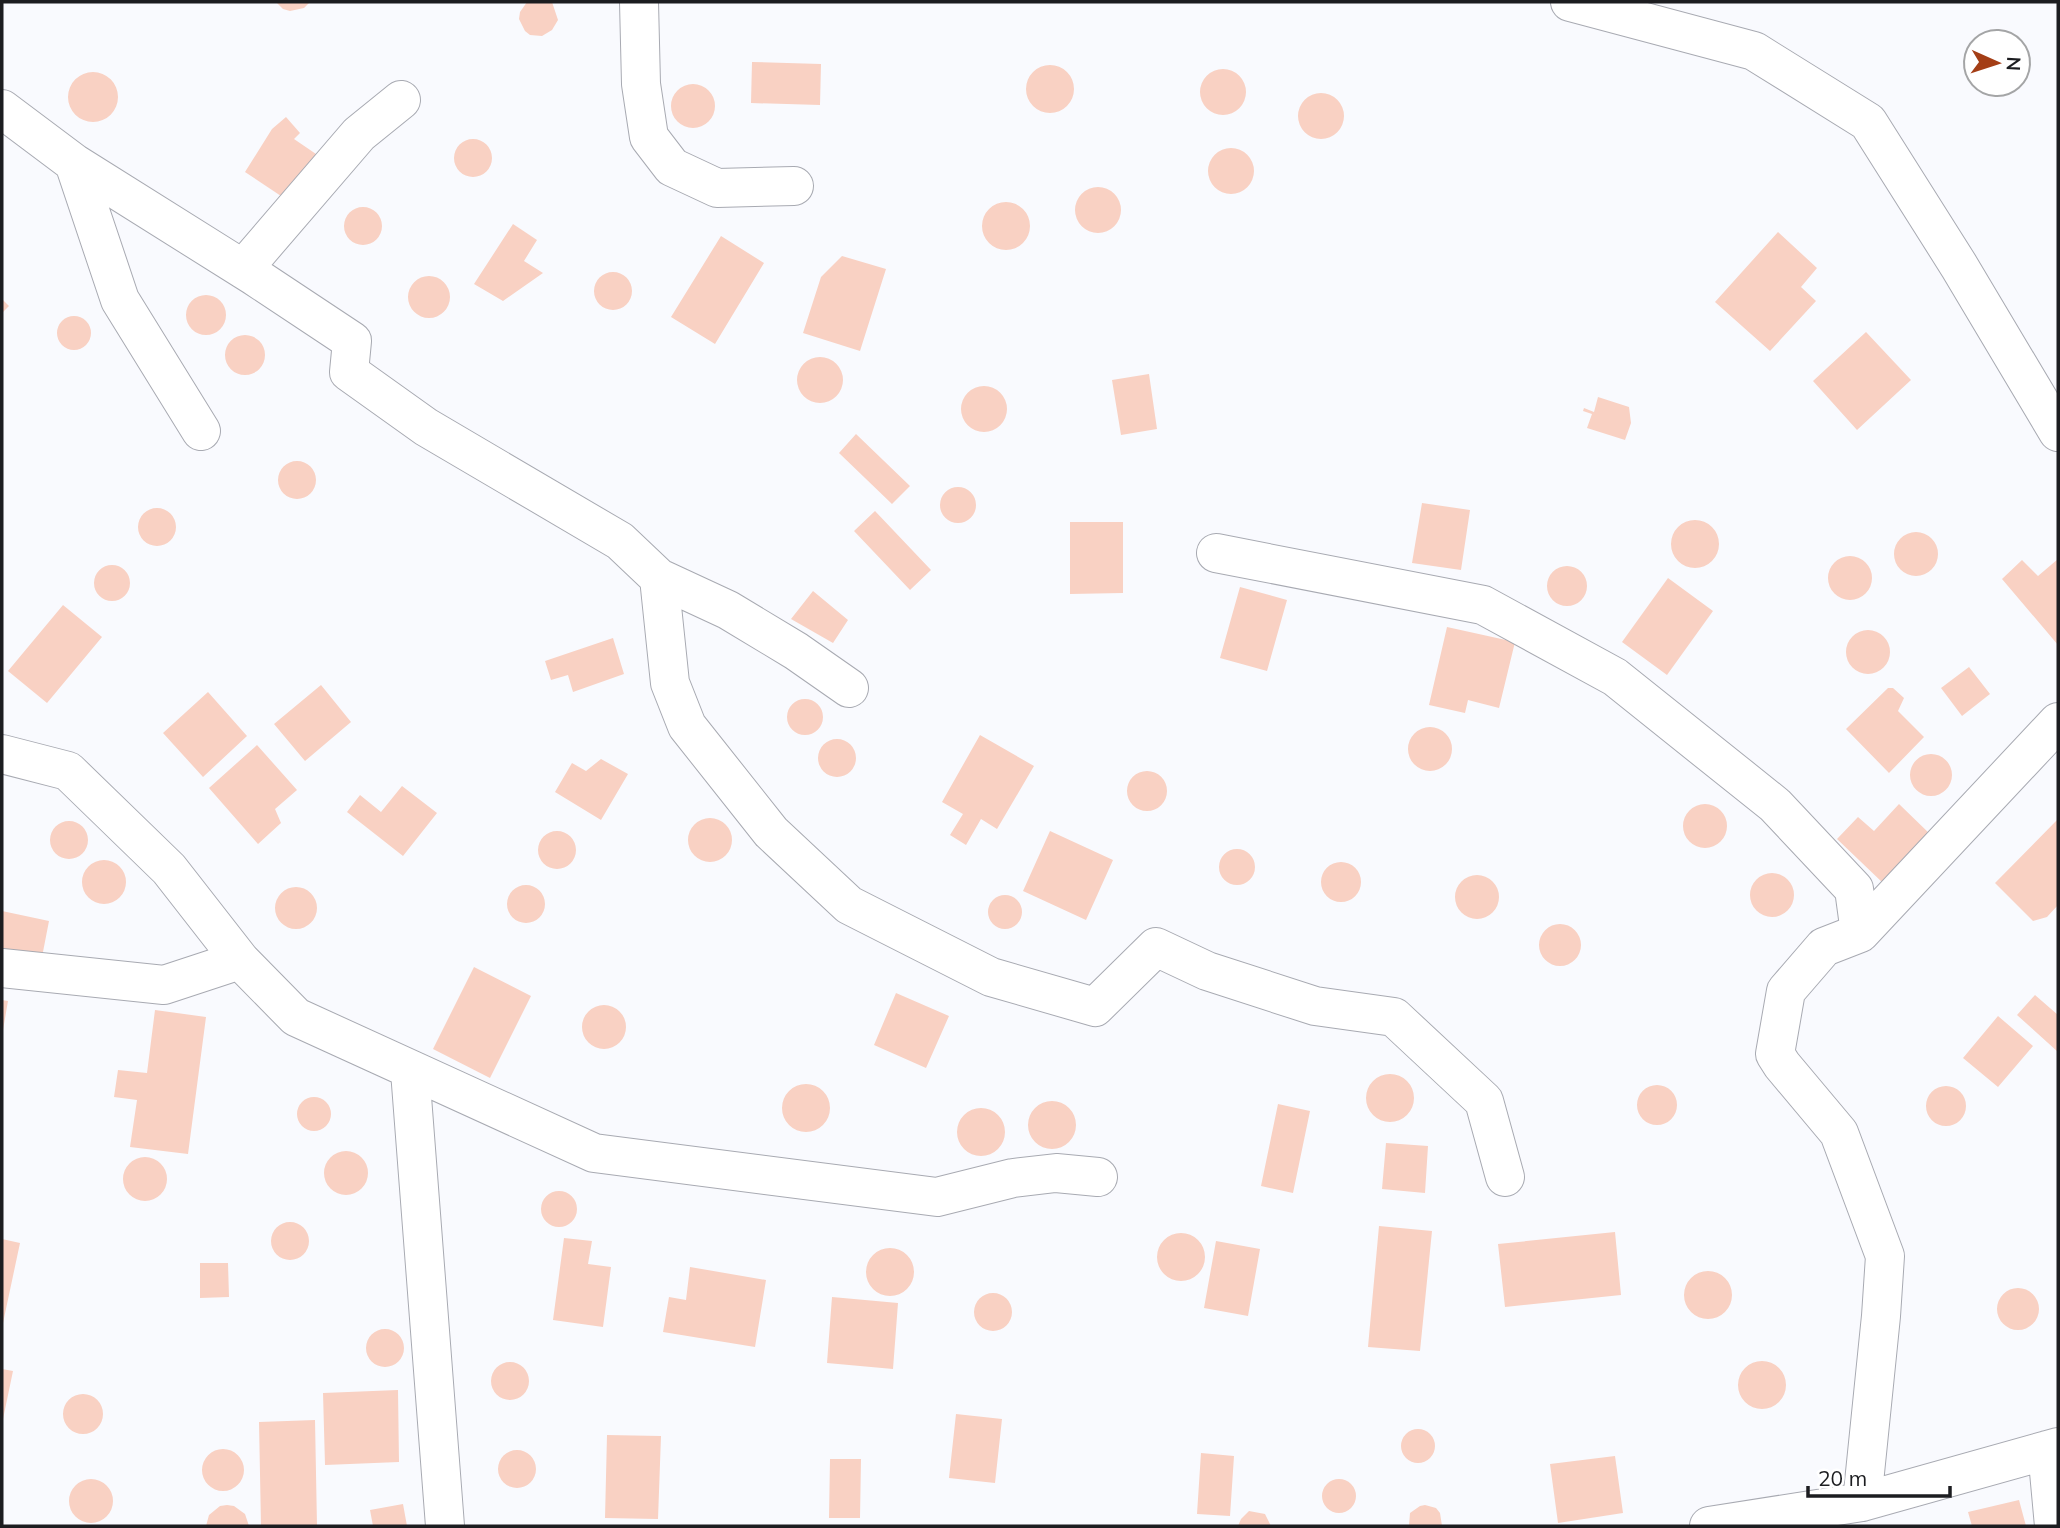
<svg xmlns="http://www.w3.org/2000/svg" width="2060" height="1528" font-family="Mulish,sans-serif">
	<style>
		.building { fill: #f9d1c3 }
		.lines { fill: none; stroke-linecap: round; stroke-linejoin: round }
		.minor-casing { stroke: #a8aab2; stroke-width: 40 }
		.minor { stroke: #fff; stroke-width: 38 }
	</style>
	<rect width="100%" height="100%" fill="#f9fafe"/>
	<path class="building" d="M 276,2 L 310,2 L 304,8 L 290,11 L 283,9 Z
		M 527,2 L 552,2 L 558,20 L 552,30 L 542,36 L 530,35 L 525,31 L 519,19 L 520,12 Z
		M 752,62 L 821,64 L 820,105 L 751,103 Z
		M1026 89a24 24 0 1 1 48 0a24 24 0 1 1-48 0Z
		M1200 92a23 23 0 1 1 46 0a23 23 0 1 1-46 0Z
		M68 97a25 25 0 1 1 50 0a25 25 0 1 1-50 0Z
		M671 106a22 22 0 1 1 44 0a22 22 0 1 1-44 0Z
		M1298 116a23 23 0 1 1 46 0a23 23 0 1 1-46 0Z
		M 286,117 L 300,133 L 294,139 L 316,154 L 287,200 L 245,172 L 272,129 Z
		M454 158a19 19 0 1 1 38 0a19 19 0 1 1-38 0Z
		M1208 171a23 23 0 1 1 46 0a23 23 0 1 1-46 0Z
		M1075 210a23 23 0 1 1 46 0a23 23 0 1 1-46 0Z
		M982 226a24 24 0 1 1 48 0a24 24 0 1 1-48 0Z
		M344 226a19 19 0 1 1 38 0a19 19 0 1 1-38 0Z
		M 513,224 L 537,240 L 524,261 L 543,273 L 503,301 L 474,284 Z
		M 1778,232 L 1817,268 L 1801,287 L 1816,301 L 1770,351 L 1715,302 Z
		M 721,236 L 764,263 L 715,344 L 671,317 Z
		M 842,256 L 886,269 L 860,351 L 803,333 L 821,277 Z
		M594 291a19 19 0 1 1 38 0a19 19 0 1 1-38 0Z
		M408 297a21 21 0 1 1 42 0a21 21 0 1 1-42 0Z
		M186 315a20 20 0 1 1 40 0a20 20 0 1 1-40 0Z
		M 2,299 L 9,306 L 2,313 Z
		M57 333a17 17 0 1 1 34 0a17 17 0 1 1-34 0Z
		M 1866,332 L 1911,380 L 1857,430 L 1813,381 Z
		M225 355a20 20 0 1 1 40 0a20 20 0 1 1-40 0Z
		M797 380a23 23 0 1 1 46 0a23 23 0 1 1-46 0Z
		M 1149,374 L 1157,429 L 1121,435 L 1112,380 Z
		M961 409a23 23 0 1 1 46 0a23 23 0 1 1-46 0Z
		M 1598,397 L 1629,407 L 1631,423 L 1625,440 L 1587,428 L 1592,414 L 1583,411 L 1584,408 L 1594,412 Z
		M 856,434 L 910,486 L 892,504 L 839,453 Z
		M278 480a19 19 0 1 1 38 0a19 19 0 1 1-38 0Z
		M940 505a18 18 0 1 1 36 0a18 18 0 1 1-36 0Z
		M 1422,503 L 1470,510 L 1461,570 L 1412,563 Z
		M138 527a19 19 0 1 1 38 0a19 19 0 1 1-38 0Z
		M 875,511 L 931,570 L 910,590 L 854,531 Z
		M1671 544a24 24 0 1 1 48 0a24 24 0 1 1-48 0Z
		M 1070,522 L 1123,522 L 1123,593 L 1070,594 Z
		M1894 554a22 22 0 1 1 44 0a22 22 0 1 1-44 0Z
		M1828 578a22 22 0 1 1 44 0a22 22 0 1 1-44 0Z
		M 2058,559 L 2058,645 L 2002,579 L 2022,560 L 2038,576 Z
		M94 583a18 18 0 1 1 36 0a18 18 0 1 1-36 0Z
		M1547 586a20 20 0 1 1 40 0a20 20 0 1 1-40 0Z
		M 1668,578 L 1713,611 L 1667,675 L 1622,642 Z
		M 1240,587 L 1287,600 L 1267,671 L 1220,658 Z
		M 813,591 L 848,620 L 833,643 L 791,619 Z
		M 63,605 L 102,637 L 47,703 L 8,671 Z
		M 1447,627 L 1515,642 L 1499,708 L 1468,700 L 1465,713 L 1429,705 Z
		M1846 652a22 22 0 1 1 44 0a22 22 0 1 1-44 0Z
		M 613,638 L 624,674 L 573,692 L 568,675 L 551,680 L 545,661 Z
		M 1969,667 L 1990,694 L 1962,716 L 1941,688 Z
		M 321,685 L 351,722 L 305,761 L 274,724 Z
		M 1888,688 L 1893,688 L 1904,698 L 1898,711 L 1924,737 L 1889,773 L 1846,729 Z
		M 208,692 L 247,736 L 203,777 L 163,733 Z
		M787 717a18 18 0 1 1 36 0a18 18 0 1 1-36 0Z
		M1408 749a22 22 0 1 1 44 0a22 22 0 1 1-44 0Z
		M 980,735 L 1034,766 L 997,829 L 981,819 L 966,845 L 950,835 L 963,814 L 942,802 Z
		M818 758a19 19 0 1 1 38 0a19 19 0 1 1-38 0Z
		M 257,745 L 297,790 L 275,809 L 281,823 L 258,844 L 209,788 Z
		M1910 775a21 21 0 1 1 42 0a21 21 0 1 1-42 0Z
		M 601,759 L 628,774 L 601,820 L 555,792 L 572,763 L 586,771 Z
		M1127 791a20 20 0 1 1 40 0a20 20 0 1 1-40 0Z
		M 402,786 L 437,813 L 403,856 L 347,812 L 360,795 L 381,812 Z
		M1683 826a22 22 0 1 1 44 0a22 22 0 1 1-44 0Z
		M 1899,804 L 1931,835 L 1884,884 L 1837,839 L 1858,817 L 1874,831 Z
		M688 840a22 22 0 1 1 44 0a22 22 0 1 1-44 0Z
		M 2058,819 L 2058,905 L 2047,917 L 2033,921 L 1995,883 Z
		M50 840a19 19 0 1 1 38 0a19 19 0 1 1-38 0Z
		M538 850a19 19 0 1 1 38 0a19 19 0 1 1-38 0Z
		M 1050,831 L 1113,860 L 1086,920 L 1023,891 Z
		M1219 867a18 18 0 1 1 36 0a18 18 0 1 1-36 0Z
		M82 882a22 22 0 1 1 44 0a22 22 0 1 1-44 0Z
		M1321 882a20 20 0 1 1 40 0a20 20 0 1 1-40 0Z
		M1750 895a22 22 0 1 1 44 0a22 22 0 1 1-44 0Z
		M1455 897a22 22 0 1 1 44 0a22 22 0 1 1-44 0Z
		M507 904a19 19 0 1 1 38 0a19 19 0 1 1-38 0Z
		M275 908a21 21 0 1 1 42 0a21 21 0 1 1-42 0Z
		M988 912a17 17 0 1 1 34 0a17 17 0 1 1-34 0Z
		M 2,911 L 49,921 L 42,957 L 2,948 Z
		M1539 945a21 21 0 1 1 42 0a21 21 0 1 1-42 0Z
		M 474,967 L 531,996 L 490,1078 L 433,1049 Z
		M 896,993 L 949,1016 L 926,1068 L 874,1045 Z
		M 2035,995 L 2058,1015 L 2058,1052 L 2017,1015 Z
		M 2,1000 L 8,1001 L 3,1030 L 2,1030 Z
		M582 1027a22 22 0 1 1 44 0a22 22 0 1 1-44 0Z
		M 155,1010 L 206,1017 L 188,1154 L 130,1147 L 137,1100 L 114,1097 L 118,1070 L 147,1073 Z
		M 1998,1016 L 2033,1046 L 1998,1087 L 1963,1058 Z
		M1366 1098a24 24 0 1 1 48 0a24 24 0 1 1-48 0Z
		M782 1108a24 24 0 1 1 48 0a24 24 0 1 1-48 0Z
		M1637 1105a20 20 0 1 1 40 0a20 20 0 1 1-40 0Z
		M1926 1106a20 20 0 1 1 40 0a20 20 0 1 1-40 0Z
		M297 1114a17 17 0 1 1 34 0a17 17 0 1 1-34 0Z
		M1028 1125a24 24 0 1 1 48 0a24 24 0 1 1-48 0Z
		M 1278,1104 L 1310,1111 L 1293,1193 L 1261,1186 Z
		M957 1132a24 24 0 1 1 48 0a24 24 0 1 1-48 0Z
		M 1386,1143 L 1428,1146 L 1425,1193 L 1382,1189 Z
		M324 1173a22 22 0 1 1 44 0a22 22 0 1 1-44 0Z
		M123 1179a22 22 0 1 1 44 0a22 22 0 1 1-44 0Z
		M541 1209a18 18 0 1 1 36 0a18 18 0 1 1-36 0Z
		M271 1241a19 19 0 1 1 38 0a19 19 0 1 1-38 0Z
		M 1379,1226 L 1432,1231 L 1420,1351 L 1368,1347 Z
		M 1615,1232 L 1621,1295 L 1505,1307 L 1498,1244 Z
		M1157 1257a24 24 0 1 1 48 0a24 24 0 1 1-48 0Z
		M 564,1238 L 592,1241 L 588,1264 L 611,1267 L 603,1327 L 553,1320 Z
		M 2,1239 L 20,1243 L 3,1323 L 2,1323 Z
		M 1216,1241 L 1260,1249 L 1248,1316 L 1204,1308 Z
		M866 1272a24 24 0 1 1 48 0a24 24 0 1 1-48 0Z
		M 200,1263 L 228,1263 L 229,1297 L 200,1298 Z
		M 690,1267 L 766,1280 L 755,1347 L 663,1332 L 669,1297 L 686,1300 Z
		M1684 1295a24 24 0 1 1 48 0a24 24 0 1 1-48 0Z
		M1997 1309a21 21 0 1 1 42 0a21 21 0 1 1-42 0Z
		M974 1312a19 19 0 1 1 38 0a19 19 0 1 1-38 0Z
		M 832,1297 L 898,1303 L 893,1369 L 827,1363 Z
		M366 1348a19 19 0 1 1 38 0a19 19 0 1 1-38 0Z
		M1738 1385a24 24 0 1 1 48 0a24 24 0 1 1-48 0Z
		M491 1381a19 19 0 1 1 38 0a19 19 0 1 1-38 0Z
		M 2,1369 L 13,1371 L 3,1419 L 2,1419 Z
		M 398,1390 L 399,1462 L 325,1465 L 323,1393 Z
		M63 1414a20 20 0 1 1 40 0a20 20 0 1 1-40 0Z
		M 956,1414 L 1002,1419 L 995,1483 L 949,1478 Z
		M 315,1420 L 317,1526 L 261,1526 L 259,1422 Z
		M1401 1446a17 17 0 1 1 34 0a17 17 0 1 1-34 0Z
		M 607,1435 L 661,1436 L 658,1519 L 605,1518 Z
		M202 1470a21 21 0 1 1 42 0a21 21 0 1 1-42 0Z
		M498 1469a19 19 0 1 1 38 0a19 19 0 1 1-38 0Z
		M 1201,1453 L 1234,1456 L 1230,1516 L 1197,1514 Z
		M 1615,1456 L 1623,1513 L 1558,1523 L 1550,1464 Z
		M 830,1459 L 861,1459 L 860,1518 L 829,1518 Z
		M1322 1496a17 17 0 1 1 34 0a17 17 0 1 1-34 0Z
		M69 1501a22 22 0 1 1 44 0a22 22 0 1 1-44 0Z
		M 2019,1500 L 2026,1526 L 1972,1526 L 1968,1512 Z
		M 403,1504 L 407,1526 L 373,1526 L 370,1510 Z
		M 227,1505 L 234,1506 L 245,1514 L 249,1526 L 206,1526 L 209,1515 L 220,1506 Z
		M 1425,1505 L 1436,1508 L 1440,1513 L 1442,1526 L 1409,1526 L 1410,1513 L 1420,1506 Z
		M 1249,1511 L 1265,1514 L 1271,1526 L 1238,1526 L 1241,1519 Z"/>
	<g class="lines">
		<defs>
			<path id="minor" d="M 639,2 L 641,84 L 649,137 L 672,167 L 717,188 L 794,186
				M 1570,2 L 1754,51 L 1868,122 L 1959,266 L 2058,432
				M 2,109 L 74,163 L 254,276 L 352,341 L 349,372 L 426,427 L 620,541 L 659,578 L 728,610 L 796,651 L 849,688
				M 74,163 L 120,300 L 201,431
				M 243,269 L 359,134 L 401,100
				M 1216,553 L 1483,605 L 1615,677 L 1775,805 L 1854,889 L 1860,933
				M 659,578 L 670,683 L 687,726 L 771,832 L 849,905 L 991,977 L 1095,1007 L 1156,947 L 1207,971 L 1315,1006 L 1394,1017 L 1484,1101 L 1505,1177
				M 2,754 L 68,771 L 169,869 L 240,960 L 296,1017 L 594,1153 L 937,1197 L 1013,1178 L 1056,1173 L 1098,1177
				M 2,968 L 164,985 L 240,960
				M 410,1071 L 445,1526
				M 2047,1450 L 2054,1526
				M 1862,1502 L 1881,1316 L 1885,1256 L 1839,1133 L 1782,1065 L 1775,1054 L 1786,991 L 1824,947 L 1860,933 L 2058,722
				M 1709,1526 L 1862,1502 L 2058,1447"/>
		</defs>
		<use href="#minor" class="minor-casing"/>
		<use href="#minor" class="minor"/>
	</g>
	<rect width="2060" height="1528" fill="none" stroke="#1c1d20" stroke-width="7"/>
	<g transform="translate(1997 63) rotate(93)"><circle r="33" fill="#ffffff" stroke="#a4a5a6" stroke-width="2"/>
	<path d="M0-5L12 26L0 18L-12 26Z" fill="#a43e16"/>
	<text y="-10" font-size="19" font-weight="bold" text-anchor="middle" fill="#1c1d20">N</text>
	</g>
	<path d="M1808 1486v10h142v-10" fill="none" stroke="#1c1d20" stroke-width="3.5"/>
	<text x="1818" y="1486" font-size="21" fill="#1c1d20" stroke="#ffffff" stroke-width="5" paint-order="stroke">20 m</text>
</svg>
